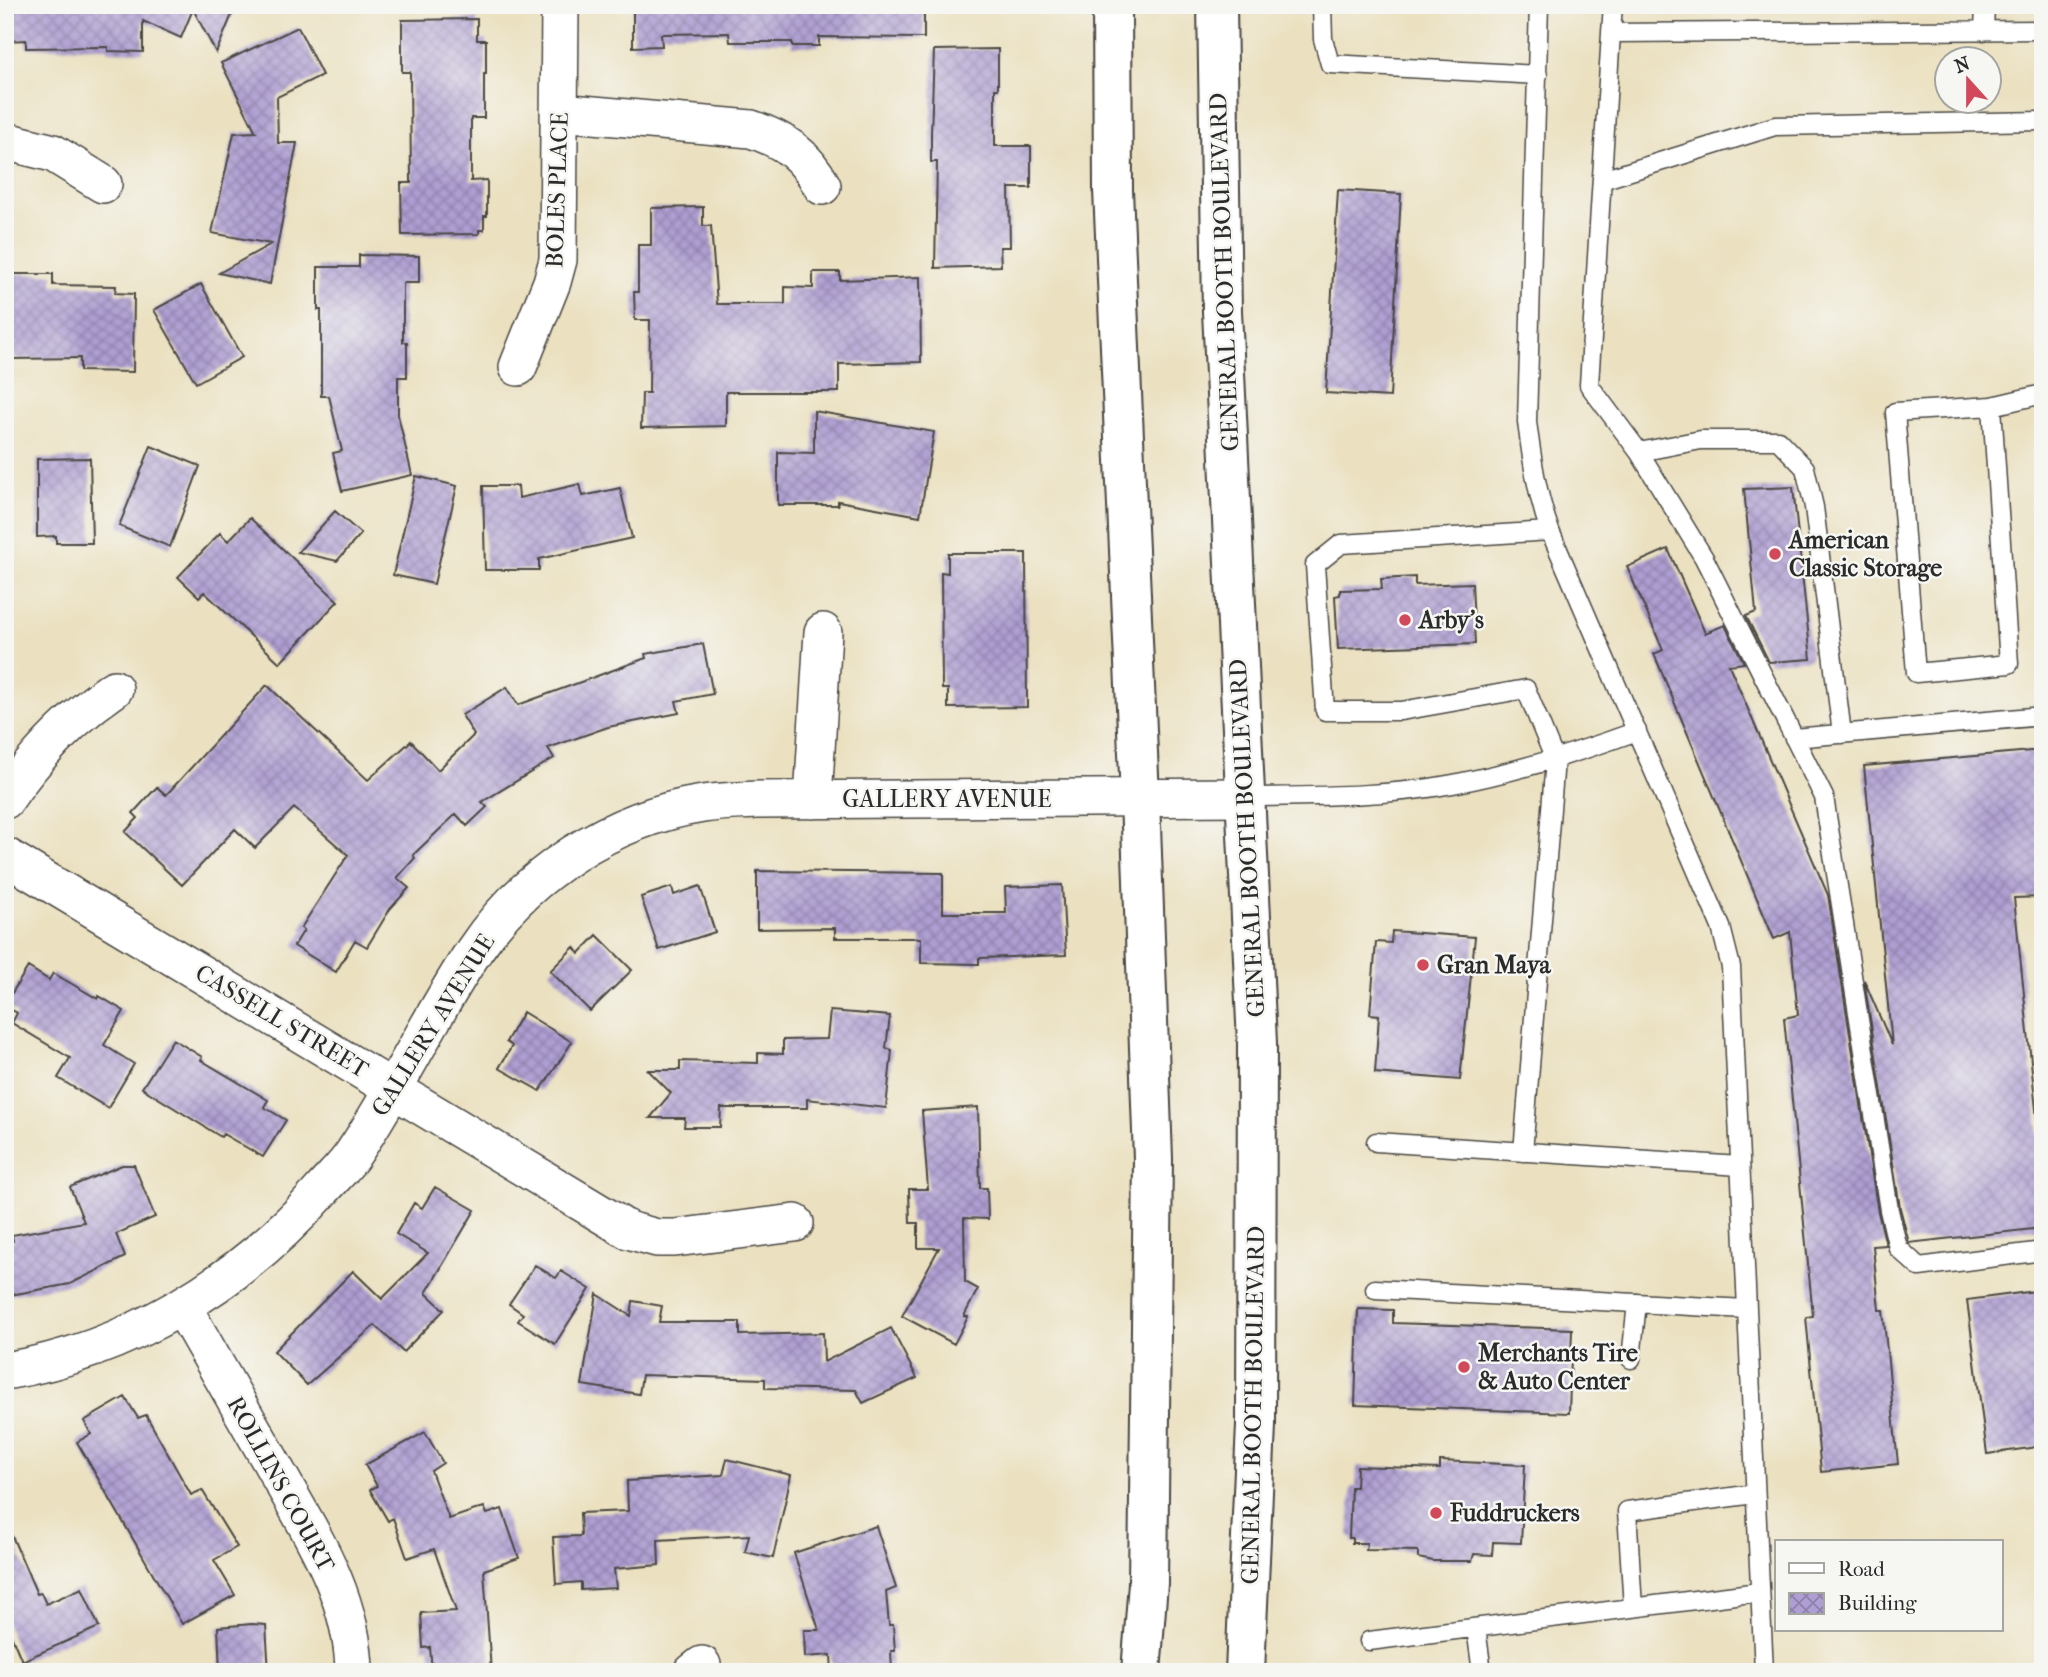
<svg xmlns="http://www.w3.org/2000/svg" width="2048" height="1677" font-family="'IM FELL French Canon',serif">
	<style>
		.building { fill: url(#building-cross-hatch) }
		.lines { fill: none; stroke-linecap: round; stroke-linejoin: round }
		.service-casing { stroke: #484642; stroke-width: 21 }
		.minor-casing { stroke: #484642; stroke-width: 40 }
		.trunk-casing { stroke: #484642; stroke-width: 42 }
		.service { stroke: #fff; stroke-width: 18 }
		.minor { stroke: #fff; stroke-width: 37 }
		.trunk { stroke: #fff; stroke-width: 38 }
		.poi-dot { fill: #d1495b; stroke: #f6f6f2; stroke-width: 2.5 }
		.labels { text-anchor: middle; stroke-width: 5; stroke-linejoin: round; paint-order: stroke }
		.street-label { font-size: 24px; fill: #2b2b2b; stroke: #f6f6f2 }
		.poi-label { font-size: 24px; font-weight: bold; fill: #2b2b2b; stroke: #f6f6f2; text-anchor: start }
	</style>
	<defs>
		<pattern id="building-cross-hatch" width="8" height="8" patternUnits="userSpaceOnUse" patternTransform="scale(1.75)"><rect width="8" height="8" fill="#ae9ed2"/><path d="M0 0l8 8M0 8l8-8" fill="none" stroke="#8e81ab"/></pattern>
	</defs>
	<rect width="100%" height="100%" fill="#f6f6f2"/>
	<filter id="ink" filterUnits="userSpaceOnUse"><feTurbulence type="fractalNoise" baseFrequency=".0143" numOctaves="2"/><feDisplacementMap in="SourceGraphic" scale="14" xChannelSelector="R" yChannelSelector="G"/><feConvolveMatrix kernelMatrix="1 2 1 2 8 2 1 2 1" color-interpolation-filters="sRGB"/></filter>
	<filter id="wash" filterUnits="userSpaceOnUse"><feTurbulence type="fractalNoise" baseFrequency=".00686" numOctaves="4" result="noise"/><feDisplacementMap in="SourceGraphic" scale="28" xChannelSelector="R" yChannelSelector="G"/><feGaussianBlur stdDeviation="1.57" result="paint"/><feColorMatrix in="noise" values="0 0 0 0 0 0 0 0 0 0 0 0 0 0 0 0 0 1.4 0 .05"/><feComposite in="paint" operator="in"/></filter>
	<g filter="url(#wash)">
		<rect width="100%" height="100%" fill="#ebe1c1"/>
		<g id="blocks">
			<path class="building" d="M 7,5 L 236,5 L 216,53 L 193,9 L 181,38 L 143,21 L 143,52 L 108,51 L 108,47 L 26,48 L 26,40 L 7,41 Z
				M 633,5 L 924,5 L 924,38 L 819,37 L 819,46 L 792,46 L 792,42 L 730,42 L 729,33 L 661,34 L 662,46 L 633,47 Z
				M 477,19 L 477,40 L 486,40 L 486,74 L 484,74 L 484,118 L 471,118 L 471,181 L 487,180 L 487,216 L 484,216 L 484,230 L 479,230 L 479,234 L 402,235 L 401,183 L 411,183 L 410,72 L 402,72 L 402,20 Z
				M 298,27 L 322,75 L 277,97 L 278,143 L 297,143 L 270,284 L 219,273 L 271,244 L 212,233 L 234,133 L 256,132 L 221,63 Z
				M 998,49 L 998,89 L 995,89 L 995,146 L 1031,146 L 1031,188 L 1009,188 L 1010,247 L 1000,247 L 1001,266 L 935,268 L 937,162 L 931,162 L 931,134 L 934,50 Z
				M 1338,190 L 1401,194 L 1390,397 L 1326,393 Z
				M 703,207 L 703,226 L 711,226 L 717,304 L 785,304 L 785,287 L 813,288 L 813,272 L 840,272 L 840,280 L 920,277 L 921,362 L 839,364 L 839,392 L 726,392 L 726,426 L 641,428 L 642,393 L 649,393 L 650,320 L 635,320 L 634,292 L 638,292 L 638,245 L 651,245 L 651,208 Z
				M 359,255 L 419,256 L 419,283 L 403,283 L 403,342 L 407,342 L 407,377 L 398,377 L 398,415 L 412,475 L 342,491 L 333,453 L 342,451 L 329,396 L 321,396 L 321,310 L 318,310 L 318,267 L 359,267 Z
				M 5,274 L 53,274 L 53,285 L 116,286 L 115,293 L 134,294 L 133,372 L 80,371 L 80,358 L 12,359 L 11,319 L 5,319 Z
				M 201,284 L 242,357 L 196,383 L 154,310 Z
				M 814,411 L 934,432 L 920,516 L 838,501 L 838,505 L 778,505 L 778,452 L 814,453 Z
				M 151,446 L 200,466 L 170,547 L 119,526 Z
				M 90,458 L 92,543 L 56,543 L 56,536 L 37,537 L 37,459 Z
				M 416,476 L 457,486 L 434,584 L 393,575 Z
				M 580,484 L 583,496 L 620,488 L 632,538 L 539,559 L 539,570 L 485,570 L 483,486 L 518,486 L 519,498 Z
				M 1793,487 L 1811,659 L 1769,662 L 1746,616 L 1756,612 L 1744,489 Z
				M 335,511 L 361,534 L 337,561 L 298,552 Z
				M 250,518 L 338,601 L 280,663 L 204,592 L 199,597 L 178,577 L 220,533 L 228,541 Z
				M 1668,549 L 1705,633 L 1725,625 L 1744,663 L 1729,665 L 1828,895 L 1878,1212 L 1886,1245 L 1873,1246 L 1879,1310 L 1883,1310 L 1898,1464 L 1821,1472 L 1806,1317 L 1813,1316 L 1784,1018 L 1798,1015 L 1790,932 L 1774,939 L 1654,654 L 1663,650 L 1627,567 Z
				M 948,553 L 1026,553 L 1027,707 L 948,708 L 948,689 L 942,689 L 941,572 L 948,573 Z
				M 1415,577 L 1415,585 L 1472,583 L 1475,644 L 1338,649 L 1335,596 L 1340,595 L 1340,590 L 1382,589 L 1381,579 Z
				M 703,644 L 713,694 L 676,701 L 679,713 L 608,727 L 548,748 L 554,758 L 482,802 L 487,807 L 467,826 L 456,814 L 413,855 L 415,858 L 397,878 L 409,888 L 390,909 L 367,947 L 355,940 L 336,972 L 294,946 L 304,930 L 301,928 L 348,855 L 294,808 L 255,848 L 235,829 L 182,885 L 125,832 L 138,818 L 133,813 L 157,787 L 166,795 L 267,685 L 368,780 L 411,741 L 438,770 L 474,735 L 462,715 L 507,687 L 518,705 L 646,658 L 645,654 Z
				M 2043,750 L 2043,897 L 2014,898 L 2043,1177 L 2043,1228 L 1909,1243 L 1900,1208 L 1864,980 L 1892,1045 L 1864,766 Z
				M 757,871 L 943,873 L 943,913 L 1006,913 L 1005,887 L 1062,885 L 1066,955 L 979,958 L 979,964 L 921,963 L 921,938 L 835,938 L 835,928 L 757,929 Z
				M 700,886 L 715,932 L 659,950 L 641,897 L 672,887 L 674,895 Z
				M 1392,931 L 1475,937 L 1460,1080 L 1375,1073 L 1379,1015 L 1370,1014 L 1376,942 L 1391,943 Z
				M 597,935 L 632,970 L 590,1011 L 550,971 L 574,947 L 579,954 Z
				M 28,967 L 49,980 L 53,973 L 98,999 L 99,996 L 124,1011 L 104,1045 L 134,1064 L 108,1108 L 58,1078 L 70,1058 L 12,1023 L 17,1013 L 5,1006 L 5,1004 Z
				M 830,1011 L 890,1016 L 886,1048 L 892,1050 L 886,1108 L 807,1099 L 807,1108 L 721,1108 L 720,1127 L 684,1127 L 685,1118 L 650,1118 L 671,1093 L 648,1070 L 680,1070 L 680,1061 L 758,1063 L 758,1053 L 783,1054 L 783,1040 L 827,1039 Z
				M 523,1012 L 572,1042 L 540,1091 L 499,1068 L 512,1046 L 506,1042 Z
				M 173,1039 L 202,1057 L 201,1060 L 268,1100 L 264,1107 L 286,1120 L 263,1157 L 223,1134 L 221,1137 L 142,1088 Z
				M 978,1107 L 980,1188 L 987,1188 L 988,1219 L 964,1218 L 965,1282 L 978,1289 L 964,1316 L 968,1317 L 954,1344 L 902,1316 L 939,1248 L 918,1248 L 918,1223 L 910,1223 L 909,1189 L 928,1189 L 922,1111 Z
				M 122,1165 L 134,1165 L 155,1217 L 116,1234 L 125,1257 L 70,1284 L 5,1296 L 5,1242 L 13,1241 L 12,1235 L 84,1222 L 70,1187 Z
				M 435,1187 L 475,1210 L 426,1293 L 444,1310 L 403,1352 L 375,1325 L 307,1385 L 274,1351 L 353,1271 L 382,1299 L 428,1253 L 396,1234 L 414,1203 L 422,1208 Z
				M 535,1265 L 556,1278 L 561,1271 L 590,1289 L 555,1344 L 518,1321 L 523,1314 L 509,1304 Z
				M 2043,1290 L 2043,1446 L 1987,1454 L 1967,1300 Z
				M 597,1294 L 631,1316 L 633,1301 L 662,1306 L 659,1322 L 740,1322 L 740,1335 L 823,1333 L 824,1362 L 891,1328 L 917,1378 L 863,1403 L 856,1390 L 765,1388 L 765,1379 L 642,1375 L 639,1394 L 582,1385 Z
				M 1358,1309 L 1393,1310 L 1393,1323 L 1572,1329 L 1569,1413 L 1355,1405 Z
				M 125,1397 L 138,1418 L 146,1415 L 191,1495 L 202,1490 L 237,1547 L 214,1560 L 235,1595 L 182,1624 L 77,1442 L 91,1434 L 84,1421 Z
				M 425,1432 L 443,1463 L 431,1471 L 449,1519 L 484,1507 L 487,1514 L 502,1509 L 519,1558 L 484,1570 L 491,1672 L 477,1672 L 476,1668 L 432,1671 L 430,1647 L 423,1648 L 421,1613 L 456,1611 L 434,1549 L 407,1558 L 393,1518 L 388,1521 L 370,1490 L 377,1486 L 365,1465 Z
				M 727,1459 L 791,1475 L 773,1558 L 745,1552 L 749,1535 L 658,1540 L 659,1565 L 614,1569 L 616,1588 L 581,1590 L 581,1582 L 556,1584 L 553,1537 L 581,1536 L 580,1513 L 628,1511 L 627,1481 L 723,1475 Z
				M 1440,1461 L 1525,1465 L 1521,1543 L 1493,1542 L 1492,1555 L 1474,1554 L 1472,1561 L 1433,1561 L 1418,1558 L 1418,1551 L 1366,1550 L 1367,1543 L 1352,1543 L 1352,1538 L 1349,1538 L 1351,1487 L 1356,1487 L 1357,1466 L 1440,1469 Z
				M 5,1520 L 37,1594 L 41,1593 L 46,1604 L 82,1588 L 99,1627 L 22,1661 L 5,1621 Z
				M 876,1526 L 896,1588 L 886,1592 L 889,1625 L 893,1625 L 895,1651 L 891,1651 L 892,1672 L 832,1672 L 831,1655 L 805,1657 L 804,1630 L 819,1630 L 794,1553 Z
				M 252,1624 L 266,1625 L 269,1672 L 220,1672 L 218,1627 Z"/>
		</g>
	</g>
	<g filter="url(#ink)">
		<use href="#blocks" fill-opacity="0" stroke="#484642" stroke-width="2"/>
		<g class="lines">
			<defs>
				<path id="service" d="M 1322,5 L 1323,39 L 1330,64 L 1538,75
					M 1539,5 L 1527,422 C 1532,460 1537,495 1550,531 L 1721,927 L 1731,967 L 1764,1672
					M 1613,5 L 1611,33 L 2043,30
					M 1984,31 L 1985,5
					M 1611,33 L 1589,385 L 1639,452 L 1704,558 L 1824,797 L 1889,1210 L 1898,1248 L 1919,1267 L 2043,1251
					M 1602,180 L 1775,126 L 2043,121
					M 1992,406 L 2009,664 L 1916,673 L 1895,412 L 1992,406 L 2043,394
					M 1639,452 L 1701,440 L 1778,440 L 1805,468 L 1814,507 L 1842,734
					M 1794,738 L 2043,716
					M 1246,797 C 1315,796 1385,797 1453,784 C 1516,772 1577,753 1637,731
					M 1376,1142 L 1740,1166
					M 1523,1152 L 1555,760 L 1526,689 L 1401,711 L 1325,711 L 1315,565 L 1341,544 L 1550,531
					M 1375,1289 L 1746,1309
					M 1631,1359 L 1637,1303
					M 1633,1608 L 1627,1511 L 1754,1494
					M 1476,1628 L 1482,1672
					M 1369,1641 L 1759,1592"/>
				<path id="minor" d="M 560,112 L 751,129 C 784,140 805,154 822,186
					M 5,141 L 53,153 L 103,184
					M 518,367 L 552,282 L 558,260 L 560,5
					M 5,800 C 35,756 70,719 114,689
					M 813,800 L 823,632
					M 5,856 L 628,1230 L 657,1238 L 675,1238 L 795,1223
					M 182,1306 C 211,1357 241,1409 270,1460 C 307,1527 353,1593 354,1672
					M 5,1371 C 127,1351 240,1283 321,1191 C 332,1178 346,1166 355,1151 C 398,1087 431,1015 474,951 C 525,874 612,818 703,804 C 721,801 739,801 756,800 L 1246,797
					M 693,1672 L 702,1665"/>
				<path id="trunk" d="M 1112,5 L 1113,190 L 1140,798 L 1153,1159 L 1148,1583 L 1141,1672
					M 1217,5 L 1222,311 L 1257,1043 L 1256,1425 L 1245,1672"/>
			</defs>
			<use href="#service" class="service-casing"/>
			<use href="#minor" class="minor-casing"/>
			<use href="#trunk" class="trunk-casing"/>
			<use href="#service" class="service"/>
			<use href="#minor" class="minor"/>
			<use href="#trunk" class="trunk"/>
		</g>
	</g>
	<g class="poi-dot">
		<circle cx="1775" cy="554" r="7"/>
		<circle cx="1405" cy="620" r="7"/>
		<circle cx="1423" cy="965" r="7"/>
		<circle cx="1464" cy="1367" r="7"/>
		<circle cx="1436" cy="1513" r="7"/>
	</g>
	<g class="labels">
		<g class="street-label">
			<text transform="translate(557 190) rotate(-88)" y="8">BOLES PLACE</text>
			<text transform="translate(1224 272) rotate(-92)" y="8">GENERAL BOOTH BOULEVARD</text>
			<text x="947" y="807">GALLERY AVENUE</text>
			<text transform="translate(1247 838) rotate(-93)" y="8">GENERAL BOOTH BOULEVARD</text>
			<text transform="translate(282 1021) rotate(31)" y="8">CASSELL STREET</text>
			<text transform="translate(433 1025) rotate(-58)" y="8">GALLERY AVENUE</text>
			<text transform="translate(1253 1405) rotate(-89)" y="8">GENERAL BOOTH BOULEVARD</text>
			<text transform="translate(281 1484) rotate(61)" y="8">ROLLINS COURT</text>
		</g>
		<g class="poi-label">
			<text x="1789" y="548">American<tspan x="1789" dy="28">Classic Storage</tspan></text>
			<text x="1419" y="628">Arby's</text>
			<text x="1437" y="973">Gran Maya</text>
			<text x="1478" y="1361">Merchants Tire<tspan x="1478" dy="28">&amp; Auto Center</tspan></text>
			<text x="1450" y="1521">Fuddruckers</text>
		</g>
	</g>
	<rect width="2048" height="1677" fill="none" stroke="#f6f6f2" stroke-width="28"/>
	<rect x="1775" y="1540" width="228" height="91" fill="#f6f6f2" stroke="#a5a5a2" stroke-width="2"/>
	<rect x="1789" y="1563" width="35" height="10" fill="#ffffff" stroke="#a5a5a2" stroke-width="2"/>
	<text x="1838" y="1576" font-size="21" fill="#2b2b2b">Road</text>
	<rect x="1789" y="1593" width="35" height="21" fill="url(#building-cross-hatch)" stroke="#a5a5a2" stroke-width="2"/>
	<text x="1838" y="1610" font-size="21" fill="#2b2b2b">Building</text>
	<g transform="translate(1968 80) rotate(339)"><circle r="33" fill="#f6f6f2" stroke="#a5a5a2" stroke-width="2"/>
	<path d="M0-5L12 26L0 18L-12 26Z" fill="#d1495b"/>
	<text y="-10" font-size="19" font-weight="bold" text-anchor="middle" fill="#2b2b2b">N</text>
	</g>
</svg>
